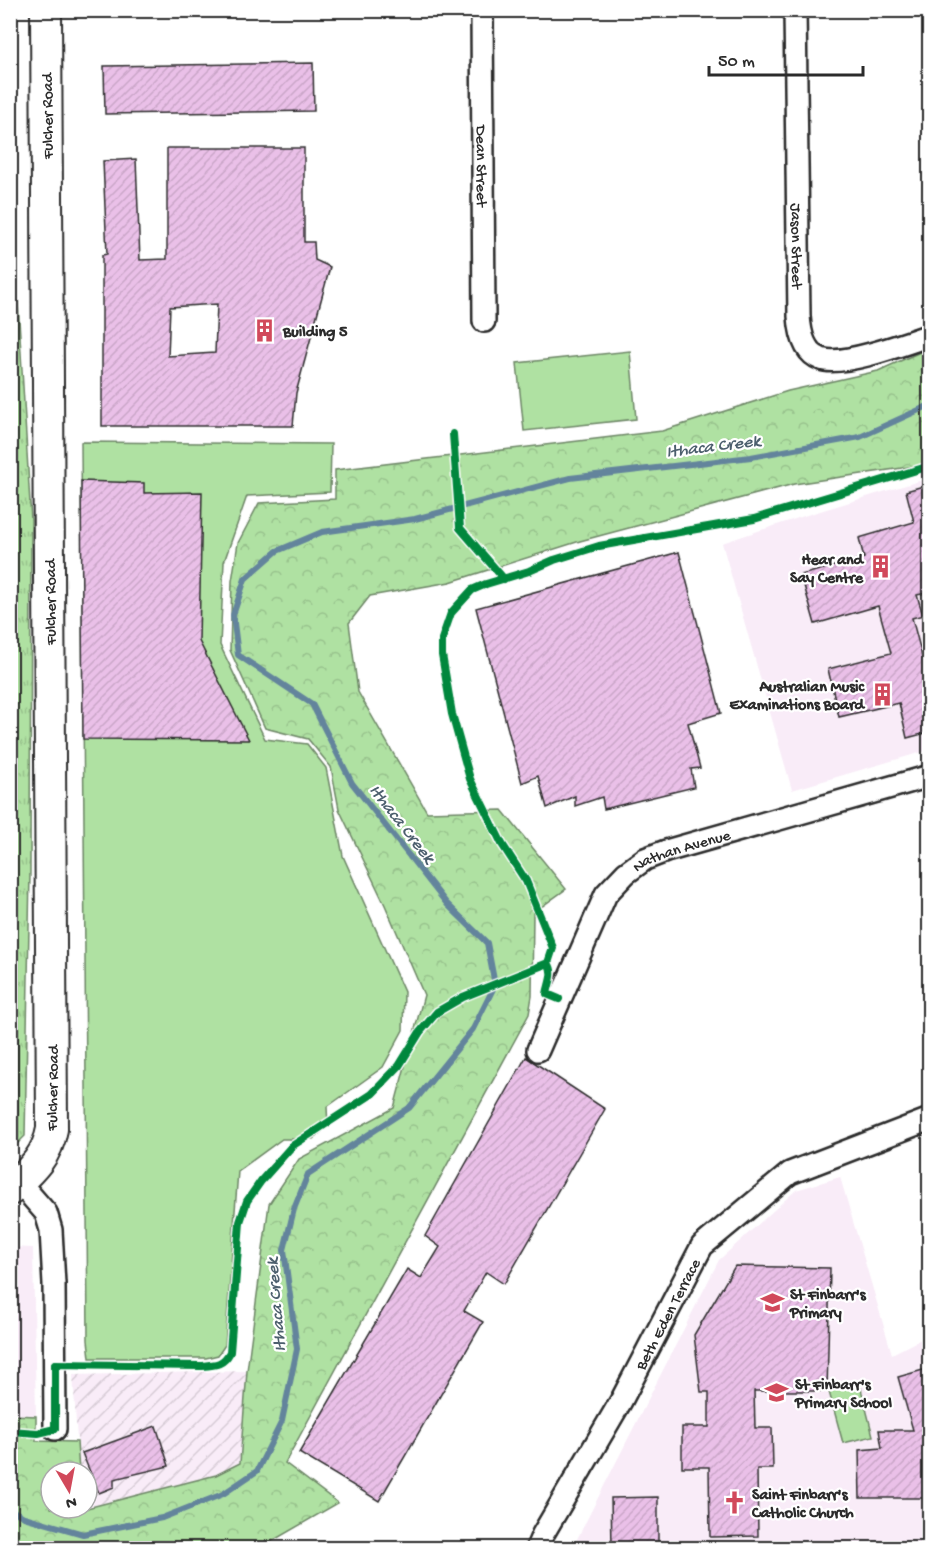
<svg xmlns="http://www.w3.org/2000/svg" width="940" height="1559" font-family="'Gochi Hand',sans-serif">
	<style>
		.built { fill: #f9ecf8 }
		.industrial { fill: url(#industrial-furrows) }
		.forest { fill: url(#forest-crowns); stroke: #6d8666; stroke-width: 1.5 }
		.park { fill: url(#park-tufts); stroke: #6d8666; stroke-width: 1.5 }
		.garden { fill: #afe1a2; stroke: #6d8666; stroke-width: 1.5 }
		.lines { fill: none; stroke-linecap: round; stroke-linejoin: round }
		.stream { stroke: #63849c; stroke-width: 6 }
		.building { fill: url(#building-hatch); stroke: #2b2b2b; stroke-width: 1.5; fill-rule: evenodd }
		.street-casing { stroke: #2b2b2b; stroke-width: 26 }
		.secondary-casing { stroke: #2b2b2b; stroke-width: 34 }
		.street { stroke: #fff; stroke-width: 21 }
		.secondary { stroke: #fff; stroke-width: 30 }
		.cycleway-casing { stroke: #fff; stroke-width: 11 }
		.cycleway { stroke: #00873e; stroke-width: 8 }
		.labels { text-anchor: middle; stroke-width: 4.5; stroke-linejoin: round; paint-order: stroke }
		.street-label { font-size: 16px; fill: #2b2b2b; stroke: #fff }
		.poi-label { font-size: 16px; font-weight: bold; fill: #2b2b2b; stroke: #fff; text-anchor: start }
		.water-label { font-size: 18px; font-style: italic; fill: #4c5f6d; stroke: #fff }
	</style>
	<defs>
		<pattern id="industrial-furrows" width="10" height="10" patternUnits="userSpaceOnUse" patternTransform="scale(1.5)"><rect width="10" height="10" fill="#f9ecf8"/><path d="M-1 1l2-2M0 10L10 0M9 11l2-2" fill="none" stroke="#d6cbd5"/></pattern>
		<pattern id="forest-crowns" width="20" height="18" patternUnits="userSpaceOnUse" patternTransform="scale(1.5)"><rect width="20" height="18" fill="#afe1a2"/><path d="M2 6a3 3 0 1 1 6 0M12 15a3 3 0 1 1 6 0" fill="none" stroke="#97c18c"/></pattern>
		<pattern id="park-tufts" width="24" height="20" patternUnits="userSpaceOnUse" patternTransform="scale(1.5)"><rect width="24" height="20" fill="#afe1a2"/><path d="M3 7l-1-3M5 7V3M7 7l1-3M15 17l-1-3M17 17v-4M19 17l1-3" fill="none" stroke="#97c18c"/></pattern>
		<pattern id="building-hatch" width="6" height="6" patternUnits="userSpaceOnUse" patternTransform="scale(1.5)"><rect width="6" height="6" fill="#eac0e8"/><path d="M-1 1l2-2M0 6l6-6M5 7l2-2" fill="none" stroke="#c9a5c7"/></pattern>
	</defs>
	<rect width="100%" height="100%" fill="#fff"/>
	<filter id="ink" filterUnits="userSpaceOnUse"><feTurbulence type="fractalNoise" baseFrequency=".0167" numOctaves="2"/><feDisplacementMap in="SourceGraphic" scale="12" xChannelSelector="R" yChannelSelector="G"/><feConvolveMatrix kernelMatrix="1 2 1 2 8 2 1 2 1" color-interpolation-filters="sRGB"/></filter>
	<g filter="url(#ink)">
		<path class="built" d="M 929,478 L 930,619 L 926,621 L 930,633 L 929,750 L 792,790 L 722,543 L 807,515 Z
			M 840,1177 L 892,1354 L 929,1335 L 929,1548 L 576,1548 L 575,1543 L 719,1260 L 796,1190 Z
			M 11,1247 L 33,1248 L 36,1416 L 11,1415 Z"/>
		<path class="industrial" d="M 247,1371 L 240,1463 L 216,1475 L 87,1507 L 87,1472 L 79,1472 L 73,1375 Z"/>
		<path class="forest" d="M 929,348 L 929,464 L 794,484 L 580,541 L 450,582 L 370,596 L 349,623 L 358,692 L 427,812 L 502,810 L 566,889 L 533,913 L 532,996 L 529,1014 L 285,1463 L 338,1503 L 260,1548 L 11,1548 L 11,1415 L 36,1416 L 36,1441 L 77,1442 L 79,1472 L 51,1472 L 51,1508 L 87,1508 L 216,1475 L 240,1463 L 247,1371 L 269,1204 L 299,1159 L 394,1108 L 424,995 L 385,905 L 339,809 L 331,767 L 308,739 L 265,728 L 230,650 L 232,581 L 238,543 L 259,503 L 335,499 L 335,470 L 662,431 L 788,391 L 878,371 Z"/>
		<path class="park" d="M 16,269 L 31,520 L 30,873 L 25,1136 L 11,1150 L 10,270 Z"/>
		<path class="garden" d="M 630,351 L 636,419 L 524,431 L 517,363 Z
			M 81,442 L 331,444 L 330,492 L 247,496 L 224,562 L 220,645 L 265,739 L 307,744 L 326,768 L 343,856 L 404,992 L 403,1030 L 383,1067 L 327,1107 L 328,1127 L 313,1139 L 282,1139 L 238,1171 L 225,1345 L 218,1355 L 206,1358 L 90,1358 L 88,1340 Z
			M 10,1020 L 18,1020 L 18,1137 L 11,1137 Z
			M 859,1381 L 873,1436 L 843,1443 L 828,1388 Z"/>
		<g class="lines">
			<path class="stream" d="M 10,1509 L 24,1517 L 83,1534 L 162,1518 L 223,1494 L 257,1471 L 282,1421 L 297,1349 L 284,1250 L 294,1209 L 308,1174 L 409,1108 L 473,1029 L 495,985 L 487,943 L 447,904 L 352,783 L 312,704 L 238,655 L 233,615 L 245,579 L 277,551 L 322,532 L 415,519 L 570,478 L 751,457 L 860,437 L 930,405"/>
		</g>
		<path class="building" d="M 313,63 L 314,111 L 105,114 L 104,66 Z
			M 167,148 L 304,148 L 304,242 L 314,242 L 315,260 L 330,267 L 296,393 L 293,426 L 102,426 L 102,255 L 107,254 L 103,161 L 136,159 L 140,260 L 167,259 ZM 217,304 L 215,353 L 168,356 L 170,307 Z
			M 81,481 L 144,483 L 144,493 L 202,492 L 199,641 L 249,740 L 83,739 Z
			M 930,484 L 930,592 L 917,595 L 923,615 L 912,618 L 930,686 L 930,732 L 907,738 L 899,703 L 839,717 L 828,669 L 891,653 L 878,606 L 815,624 L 801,575 L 864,558 L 859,538 L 914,522 L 906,491 Z
			M 679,552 L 721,713 L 688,723 L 700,768 L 691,769 L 694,787 L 604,809 L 602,797 L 575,806 L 575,796 L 547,808 L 538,776 L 522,783 L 476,608 Z
			M 526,1057 L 605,1109 L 504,1284 L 486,1272 L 464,1311 L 483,1322 L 379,1501 L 299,1453 L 407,1269 L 421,1278 L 440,1247 L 425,1236 Z
			M 735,1266 L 830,1268 L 827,1391 L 754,1391 L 755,1428 L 772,1428 L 773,1469 L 757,1469 L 758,1536 L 710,1537 L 709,1467 L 682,1467 L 682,1427 L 709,1427 L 709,1392 L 701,1392 L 694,1335 Z
			M 930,1368 L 930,1498 L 860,1498 L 859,1450 L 882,1448 L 879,1430 L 913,1430 L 898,1377 Z
			M 156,1426 L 169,1466 L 114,1479 L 114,1487 L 99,1493 L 82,1453 Z
			M 658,1497 L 658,1545 L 612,1546 L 611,1498 Z"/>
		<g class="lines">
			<defs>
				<g id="street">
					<path id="s1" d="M 482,10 L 484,321"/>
					<path id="s2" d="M 795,10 L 799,316 C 800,332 804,353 821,359 C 842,367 907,343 930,335"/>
					<path id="s3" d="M 538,1050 L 606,894 L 626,873 L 645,859 L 666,851 L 930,776"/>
					<path d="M 19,1182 L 46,1213 L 51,1230 L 54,1284 L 55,1429"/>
					<path id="s4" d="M 537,1548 L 543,1534 L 621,1401 L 702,1246 L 790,1173 L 930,1119"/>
				</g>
				<path id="secondary" d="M 10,1190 C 30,1171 47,1157 52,1129 L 46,10"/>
			</defs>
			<use href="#street" class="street-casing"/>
			<use href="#secondary" class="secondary-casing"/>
			<use href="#street" class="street"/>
			<use href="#secondary" class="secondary"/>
			<defs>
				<path id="cycleway" d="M 453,434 L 460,528 L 504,579
					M 559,999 L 547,994 C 549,982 555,973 548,963 L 553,948 L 526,881 L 502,844 L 470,779 L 452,714 L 442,655 L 442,639 L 451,613 L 472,590 L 486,584 L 529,571 L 554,560 L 599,546 L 754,519 L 930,466
					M 10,1431 L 38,1433 L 55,1429 L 55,1364 L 201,1366 C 216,1365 223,1365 230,1352 L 240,1222 L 247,1201 L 261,1181 L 292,1146 L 372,1094 L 399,1066 L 420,1032 L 437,1012 L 463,997 L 548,963"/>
			</defs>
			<use href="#cycleway" class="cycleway-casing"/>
			<use href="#cycleway" class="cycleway"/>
		</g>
	</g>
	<defs>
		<symbol id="building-bare" viewBox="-9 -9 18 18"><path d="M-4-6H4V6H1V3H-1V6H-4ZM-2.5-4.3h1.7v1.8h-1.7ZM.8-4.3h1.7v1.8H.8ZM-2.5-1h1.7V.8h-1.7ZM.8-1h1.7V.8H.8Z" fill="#d1495b" stroke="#fff" stroke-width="2.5" paint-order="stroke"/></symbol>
		<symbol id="school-bare" viewBox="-9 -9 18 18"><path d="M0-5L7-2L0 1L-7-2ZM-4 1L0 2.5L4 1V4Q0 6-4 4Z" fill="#d1495b" stroke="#fff" stroke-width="2.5" paint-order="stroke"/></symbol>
		<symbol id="church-bare" viewBox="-9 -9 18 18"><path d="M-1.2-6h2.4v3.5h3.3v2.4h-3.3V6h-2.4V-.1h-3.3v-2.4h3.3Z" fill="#d1495b" stroke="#fff" stroke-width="2.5" paint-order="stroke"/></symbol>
	</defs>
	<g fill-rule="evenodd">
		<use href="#building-bare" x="248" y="314" width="33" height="33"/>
		<use href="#building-bare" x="864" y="550" width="33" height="33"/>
		<use href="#building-bare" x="866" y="678" width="33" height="33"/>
		<use href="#school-bare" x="756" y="1286" width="33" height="33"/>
		<use href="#school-bare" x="760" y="1376" width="33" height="33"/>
		<use href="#church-bare" x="718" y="1486" width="33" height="33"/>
	</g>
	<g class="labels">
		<g class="street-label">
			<text transform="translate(46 116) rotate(-90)" y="6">Fulcher Road</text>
			<text dy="6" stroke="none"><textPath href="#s1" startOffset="156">Dean Street</textPath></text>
			<text dy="6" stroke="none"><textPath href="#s2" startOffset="236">Jason Street</textPath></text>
			<text transform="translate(49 602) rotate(-90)" y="6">Fulcher Road</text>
			<text dy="6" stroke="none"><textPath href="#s3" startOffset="260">Nathan Avenue</textPath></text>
			<text transform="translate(51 1088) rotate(-89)" y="6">Fulcher Road</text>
			<text dy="6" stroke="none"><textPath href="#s4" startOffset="268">Beth Eden Terrace</textPath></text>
		</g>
		<g class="poi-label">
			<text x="283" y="336">Building 5</text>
			<text x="863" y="564" text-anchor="end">Hear and<tspan x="863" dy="18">Say Centre</tspan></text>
			<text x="864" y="691" text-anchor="end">Australian Music<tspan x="864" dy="18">Examinations Board</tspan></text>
			<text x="790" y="1299">St Finbarr's<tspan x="790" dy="18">Primary</tspan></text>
			<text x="795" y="1389">St Finbarr's<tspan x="795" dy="18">Primary School</tspan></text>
			<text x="752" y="1499">Saint Finbarr's<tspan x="752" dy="18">Catholic Church</tspan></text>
		</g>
		<g class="water-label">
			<text transform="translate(713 445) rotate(-7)" y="6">Ithaca Creek</text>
			<text transform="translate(403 823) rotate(52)" y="6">Ithaca Creek</text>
			<text transform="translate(275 1305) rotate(-95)" y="6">Ithaca Creek</text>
		</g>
	</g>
	<rect width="940" height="1559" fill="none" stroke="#fff" stroke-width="36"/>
	<rect x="18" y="18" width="904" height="1523" fill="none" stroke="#2b2b2b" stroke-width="2" filter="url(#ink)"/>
	<g transform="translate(69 1490) rotate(170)"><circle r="28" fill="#ffffff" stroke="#aaaaaa" stroke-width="1.5"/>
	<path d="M0-4.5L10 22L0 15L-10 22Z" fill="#d1495b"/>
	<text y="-9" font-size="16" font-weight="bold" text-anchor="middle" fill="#2b2b2b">N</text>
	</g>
	<path d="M709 66v9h154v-9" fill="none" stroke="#2b2b2b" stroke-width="3"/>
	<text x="718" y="66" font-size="18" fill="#2b2b2b" stroke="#ffffff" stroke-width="4.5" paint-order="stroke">50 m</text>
</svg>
